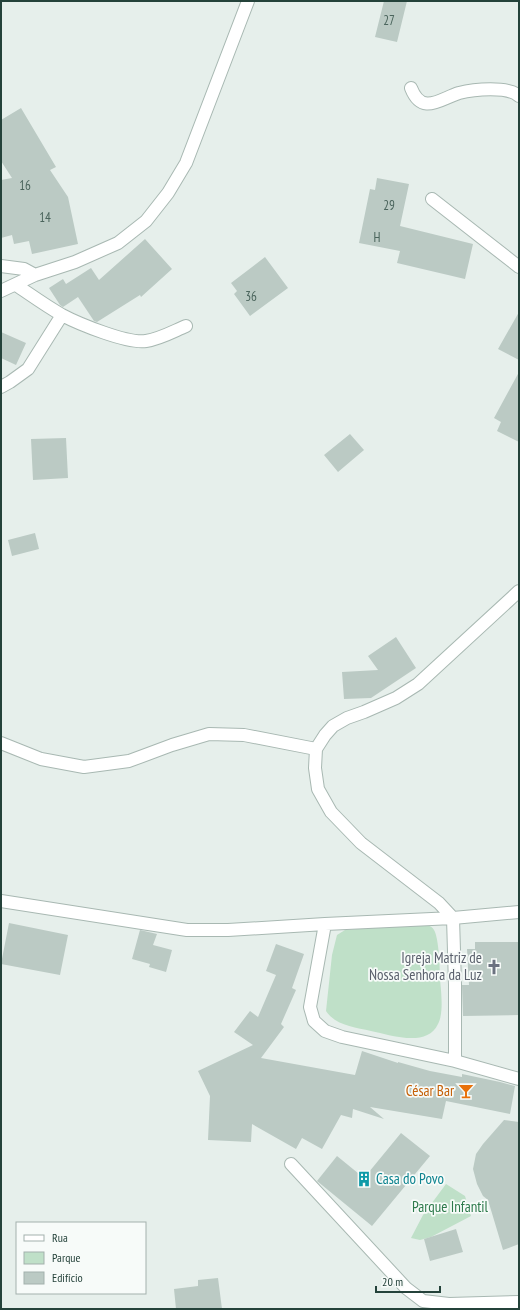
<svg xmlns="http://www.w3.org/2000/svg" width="520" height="1310" font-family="'PT Sans Narrow',sans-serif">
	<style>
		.green { fill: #bfe0c8 }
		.building { fill: #bbcac4 }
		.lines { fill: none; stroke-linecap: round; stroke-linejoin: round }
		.street-casing { stroke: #a8b8b2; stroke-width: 14 }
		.street { stroke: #fff; stroke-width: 12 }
		.labels { text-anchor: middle; stroke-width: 3.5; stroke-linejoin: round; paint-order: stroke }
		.number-label { font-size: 13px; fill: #4a645c }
		.worship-label { font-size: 15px; fill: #5b616d; stroke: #f7fbf9; text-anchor: end }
		.food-label { font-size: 15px; fill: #c56008; stroke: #f7fbf9; text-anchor: end }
		.culture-label { font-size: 15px; fill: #0d838f; stroke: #f7fbf9; text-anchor: start }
		.park-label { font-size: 15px; fill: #2d7a4b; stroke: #f7fbf9 }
	</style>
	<rect width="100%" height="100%" fill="#e6efeb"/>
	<path class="green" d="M 402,925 C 411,925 429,921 434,930 C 439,938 440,969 440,979 C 441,991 444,1013 438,1024 C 427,1048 391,1035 371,1031 C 355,1027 336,1026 326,1011 L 332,955 L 337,935 L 345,930 Z
		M 446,1184 L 465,1196 L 471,1216 L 431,1237 L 420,1240 L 411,1238 L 423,1215 Z"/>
	<path class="building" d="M 384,1 L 407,1 L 397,42 L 375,37 Z
		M 21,108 L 56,167 L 50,170 L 68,197 L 78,244 L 32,254 L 29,241 L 14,244 L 12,235 L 1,238 L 1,180 L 12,178 L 1,161 L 1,120 Z
		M 377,178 L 409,184 L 400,226 L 473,244 L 465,279 L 397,263 L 400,251 L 359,243 L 370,189 L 375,190 Z
		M 145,239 L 172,269 L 141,297 L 140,295 L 97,322 L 94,321 L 78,297 L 63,307 L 60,305 L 49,288 L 63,279 L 66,284 L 91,268 L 99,280 Z
		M 265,257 L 288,288 L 250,316 L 234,294 L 237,291 L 231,283 Z
		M 519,312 L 519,360 L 498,349 Z
		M 1,332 L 26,343 L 16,365 L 1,358 Z
		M 519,372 L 519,442 L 497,431 L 501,422 L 494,418 Z
		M 350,434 L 364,450 L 338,472 L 324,455 Z
		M 66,438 L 68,478 L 33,480 L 31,439 Z
		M 35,533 L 39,549 L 12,556 L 8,540 Z
		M 396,637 L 416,668 L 371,698 L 344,699 L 342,672 L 378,670 L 368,656 Z
		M 9,923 L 68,935 L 60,975 L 1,964 Z
		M 140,930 L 157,934 L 153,945 L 172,950 L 166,972 L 149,967 L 150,964 L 132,959 Z
		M 475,942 L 519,942 L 519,1015 L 463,1016 L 462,985 L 469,985 L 467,949 L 475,949 Z
		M 276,944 L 304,954 L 292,988 L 296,990 L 281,1024 L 284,1027 L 261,1058 L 355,1075 L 362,1051 L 398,1063 L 398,1062 L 430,1071 L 462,1077 L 462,1074 L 500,1082 L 515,1086 L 510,1114 L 446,1101 L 442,1119 L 370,1107 L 384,1119 L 353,1109 L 352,1118 L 341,1115 L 322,1149 L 302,1138 L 296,1149 L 252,1124 L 251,1142 L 208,1140 L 210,1096 L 198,1071 L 253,1045 L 234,1032 L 250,1011 L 258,1017 L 276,975 L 266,971 Z
		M 504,1120 L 519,1122 L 519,1244 L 503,1250 L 488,1200 L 483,1196 L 477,1184 L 473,1169 L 476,1154 L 483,1144 Z
		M 401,1133 L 430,1156 L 372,1226 L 317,1181 L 337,1156 L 364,1178 Z
		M 456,1229 L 463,1252 L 430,1261 L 424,1239 Z
		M 218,1278 L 222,1309 L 176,1309 L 174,1289 L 198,1286 L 198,1280 Z"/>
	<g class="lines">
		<defs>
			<path id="street" d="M 411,88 C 422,116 440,99 459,93 C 474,89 508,86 519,96
				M 432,199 L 519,267
				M 1,266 L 24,269 L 35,275
				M 16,285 C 31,295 46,306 62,315 C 79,324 128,344 146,341 C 160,339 174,331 186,326
				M 1,291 L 35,275 L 75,262 L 118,243 L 146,221 L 168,193 L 186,163 L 248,1
				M 1,387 L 10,382 L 28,369 L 62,315
				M 1,743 L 41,759 L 84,767 L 129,761 L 172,745 L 209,734 L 244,735 L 316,749
				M 1,901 L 187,930 L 228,930 L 325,924 L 453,918 L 519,912
				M 325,924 L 310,1007 L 314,1021 L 325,1031 L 342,1037 L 455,1061 L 519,1079
				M 455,1061 L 455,985 L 453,918 L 439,903 L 361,843 L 331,812 L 318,789 L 315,768 L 316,749 L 325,735 L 333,726 L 347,718 L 364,712 L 396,698 L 418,684 L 519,591
				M 291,1164 L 406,1288 L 423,1301 L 449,1304 L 519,1302"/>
		</defs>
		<use href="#street" class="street-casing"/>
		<use href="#street" class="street"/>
	</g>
	<defs>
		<symbol id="church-bare" viewBox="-9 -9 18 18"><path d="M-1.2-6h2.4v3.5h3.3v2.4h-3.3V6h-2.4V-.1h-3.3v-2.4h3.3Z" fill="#6b7280" stroke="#f7fbf9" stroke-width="2.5" paint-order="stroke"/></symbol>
		<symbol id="bar-bare" viewBox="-9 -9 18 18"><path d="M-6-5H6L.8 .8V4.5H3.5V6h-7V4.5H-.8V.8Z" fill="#e8710a" stroke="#f7fbf9" stroke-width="2.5" paint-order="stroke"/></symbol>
		<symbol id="building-bare" viewBox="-9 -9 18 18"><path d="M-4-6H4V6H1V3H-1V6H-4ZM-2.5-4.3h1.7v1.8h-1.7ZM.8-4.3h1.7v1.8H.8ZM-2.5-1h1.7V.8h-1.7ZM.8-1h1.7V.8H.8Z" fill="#0f9aa8" stroke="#f7fbf9" stroke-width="2.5" paint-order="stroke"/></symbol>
	</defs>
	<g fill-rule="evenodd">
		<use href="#church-bare" x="483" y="956" width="22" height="22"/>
		<use href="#bar-bare" x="455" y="1080" width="22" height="22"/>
		<use href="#building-bare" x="353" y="1168" width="22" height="22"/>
	</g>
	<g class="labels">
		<g class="number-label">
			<text x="389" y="25">27</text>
			<text x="25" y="190">16</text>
			<text x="389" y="210">29</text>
			<text x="45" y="222">14</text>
			<text x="377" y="242">H</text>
			<text x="251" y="301">36</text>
		</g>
		<g class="worship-label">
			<text x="482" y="963">Igreja Matriz de<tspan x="482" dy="17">Nossa Senhora da Luz</tspan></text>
		</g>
		<g class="food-label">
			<text x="454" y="1096">César Bar</text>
		</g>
		<g class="culture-label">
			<text x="376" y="1184">Casa do Povo</text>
		</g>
		<g class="park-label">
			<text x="450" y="1212">Parque Infantil</text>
		</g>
	</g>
	<rect width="520" height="1310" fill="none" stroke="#24423a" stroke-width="4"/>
	<rect x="16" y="1222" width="130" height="72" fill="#f7fbf9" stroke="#a3b1ad"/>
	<rect x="24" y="1235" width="20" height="6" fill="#ffffff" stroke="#a3b1ad"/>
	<text x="52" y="1242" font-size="12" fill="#24423a">Rua</text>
	<rect x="24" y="1252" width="20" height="12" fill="#bfe0c8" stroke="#a3b1ad"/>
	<text x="52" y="1262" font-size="12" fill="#24423a">Parque</text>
	<rect x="24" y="1272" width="20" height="12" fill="#bbcac4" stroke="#a3b1ad"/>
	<text x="52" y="1282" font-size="12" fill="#24423a">Edifício</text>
	<path d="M376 1286v6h64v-6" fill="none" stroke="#24423a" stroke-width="2"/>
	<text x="382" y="1286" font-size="12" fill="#24423a" stroke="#f7fbf9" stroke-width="3" paint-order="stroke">20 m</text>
</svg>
